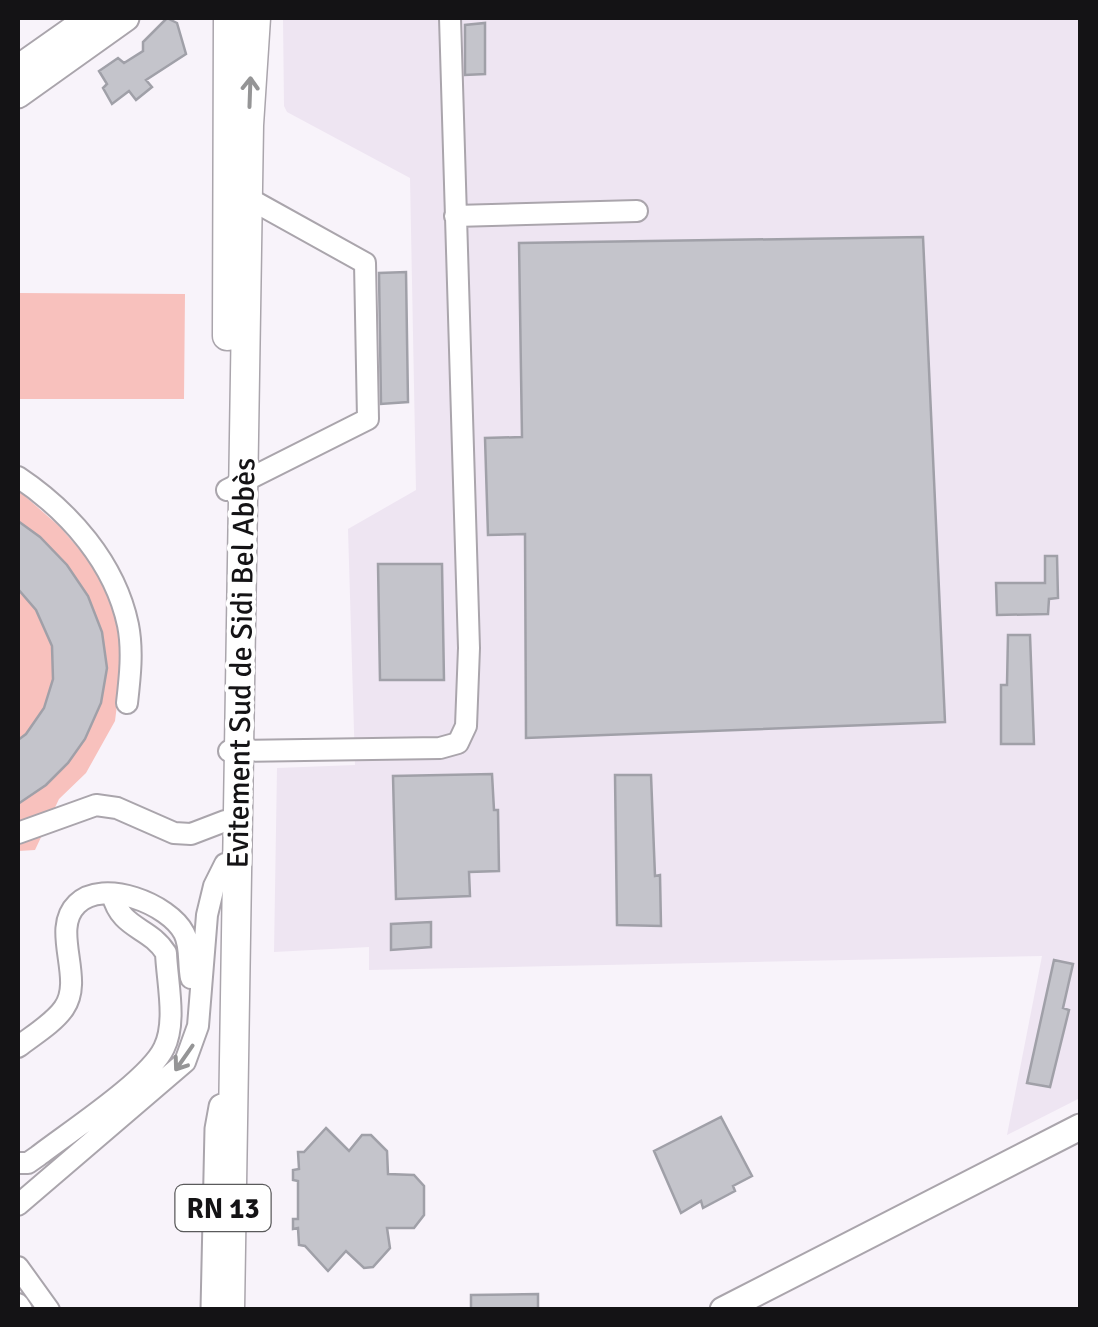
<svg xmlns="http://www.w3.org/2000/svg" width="1098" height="1327" font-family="Signika,sans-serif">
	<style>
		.built { fill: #eee5f2 }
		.green { fill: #f8c1bd }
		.building { fill: #c4c4cb; stroke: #a0a0a8; stroke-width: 2.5 }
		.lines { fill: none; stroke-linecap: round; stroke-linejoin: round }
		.minor-casing { stroke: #aaa5ac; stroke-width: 24 }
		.major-casing { stroke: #aaa5ac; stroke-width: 29 }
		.highway-casing { stroke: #aaa5ac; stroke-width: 31 }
		.minor { stroke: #fff; stroke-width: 20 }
		.major { stroke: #fff; stroke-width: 25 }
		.highway { stroke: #fff; stroke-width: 28 }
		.oneway { stroke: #959596 }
		.labels { text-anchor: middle; stroke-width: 8; stroke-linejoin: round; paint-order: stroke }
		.shield { fill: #fff; stroke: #5a5a5b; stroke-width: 2.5 }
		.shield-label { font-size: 28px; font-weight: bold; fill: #141315 }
		.street-label { font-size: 30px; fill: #141315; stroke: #fff }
	</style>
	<rect width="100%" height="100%" fill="#f8f3fa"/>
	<path class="built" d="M 283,18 L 1080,18 L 1080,1098 L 1007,1135 L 1042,956 L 369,970 L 369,947 L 274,952 L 277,768 L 355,765 L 348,529 L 416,490 L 410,178 L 287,112 L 284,106 Z"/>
	<path class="green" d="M 18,293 L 185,294 L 184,399 L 18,399 Z
		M 18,490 L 60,527 L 91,563 L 111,598 L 123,656 L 115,721 L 86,773 L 59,799 L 35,850 L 18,851 Z"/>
	<path class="building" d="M 167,18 L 177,23 L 186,54 L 146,80 L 152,87 L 136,100 L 129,91 L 112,104 L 103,88 L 107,84 L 99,71 L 118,58 L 124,63 L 143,51 L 143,42 Z
		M 485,23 L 485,74 L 465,75 L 465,25 Z
		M 923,237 L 945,722 L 526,738 L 525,534 L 488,535 L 485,438 L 522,437 L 519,243 Z
		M 406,272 L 408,402 L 381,404 L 379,273 Z
		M 18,521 L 40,537 L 67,565 L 88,596 L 102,632 L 107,668 L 101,703 L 85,739 L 68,763 L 46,785 L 18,804 L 18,740 L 26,734 L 44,708 L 53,679 L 52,646 L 36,610 L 18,589 Z
		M 1045,556 L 1057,556 L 1058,598 L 1049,599 L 1048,614 L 997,615 L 996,583 L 1045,583 Z
		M 378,564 L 442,564 L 444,680 L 380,680 Z
		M 1008,635 L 1030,635 L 1034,744 L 1001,744 L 1001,685 L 1007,685 Z
		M 492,774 L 494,810 L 498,810 L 499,871 L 469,872 L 470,896 L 396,899 L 393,776 Z
		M 615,775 L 651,775 L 655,876 L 660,875 L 661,926 L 617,925 Z
		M 431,922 L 431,947 L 391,950 L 391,924 Z
		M 1054,960 L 1073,964 L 1063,1008 L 1069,1010 L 1050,1087 L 1027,1083 Z
		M 721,1117 L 752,1176 L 733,1186 L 735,1191 L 703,1208 L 701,1201 L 681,1213 L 654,1151 Z
		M 326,1128 L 349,1151 L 362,1135 L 371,1135 L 387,1151 L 388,1174 L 414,1175 L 424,1186 L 424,1215 L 414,1228 L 387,1228 L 390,1248 L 373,1267 L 364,1268 L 346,1251 L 328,1271 L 305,1246 L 299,1245 L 298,1228 L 293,1229 L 293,1219 L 298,1219 L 298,1181 L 293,1180 L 293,1170 L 299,1169 L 298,1152 L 304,1152 Z
		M 538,1294 L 538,1310 L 471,1310 L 471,1295 Z"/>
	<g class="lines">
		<defs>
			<path id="minor" d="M 455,216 L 637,211
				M 18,477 C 69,511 115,563 128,625 C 133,650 130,677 127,703
				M 227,490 L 368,419 L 365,263 L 239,193
				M 229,751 L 440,748 L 458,743 L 466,726 L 469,648 L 450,18
				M 18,833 L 96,805 L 117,808 L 174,833 L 191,834 L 225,821
				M 18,1047 C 32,1036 54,1023 64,1008 C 85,978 50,930 77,904 C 103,878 169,904 184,933 C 191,946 188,964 191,978
				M 18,1163 L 28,1163 L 38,1156 C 69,1132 149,1080 164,1048 C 177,1022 167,981 166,953 C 149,926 121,930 112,894
				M 18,1205 L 185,1062 L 198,1026 L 207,915 L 214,886 L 225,864
				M 18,1267 L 49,1310
				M 18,1304 L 22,1310"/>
			<path id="major" d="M 18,68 L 89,18
				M 18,95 L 126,18
				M 214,1310 L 218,1129 L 222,1107
				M 723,1310 L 1080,1127"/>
			<path id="highway" d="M 227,336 L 228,18
				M 230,1310 L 249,125 L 256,18"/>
		</defs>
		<use href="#minor" class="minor-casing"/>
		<use href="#major" class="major-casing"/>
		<use href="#highway" class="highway-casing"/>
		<use href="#minor" class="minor"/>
		<use href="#major" class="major"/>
		<use href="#highway" class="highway"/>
	</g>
	<defs><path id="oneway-shaft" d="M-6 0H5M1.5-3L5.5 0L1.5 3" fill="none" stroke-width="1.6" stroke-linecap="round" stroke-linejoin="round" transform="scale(2.5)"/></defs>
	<g class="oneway">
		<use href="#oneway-shaft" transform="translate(250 92) rotate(-88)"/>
		<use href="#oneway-shaft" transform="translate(184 1058) rotate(125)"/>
	</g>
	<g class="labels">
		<rect class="shield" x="175.5" y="1185" width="95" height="46" rx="8"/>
		<g class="shield-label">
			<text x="223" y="1218">RN 13</text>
		</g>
		<g class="street-label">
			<text transform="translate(241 663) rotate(-89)" y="10">Evitement Sud de Sidi Bel Abbès</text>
		</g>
	</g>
	<rect width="1098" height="1327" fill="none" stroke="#141315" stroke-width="40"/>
</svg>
